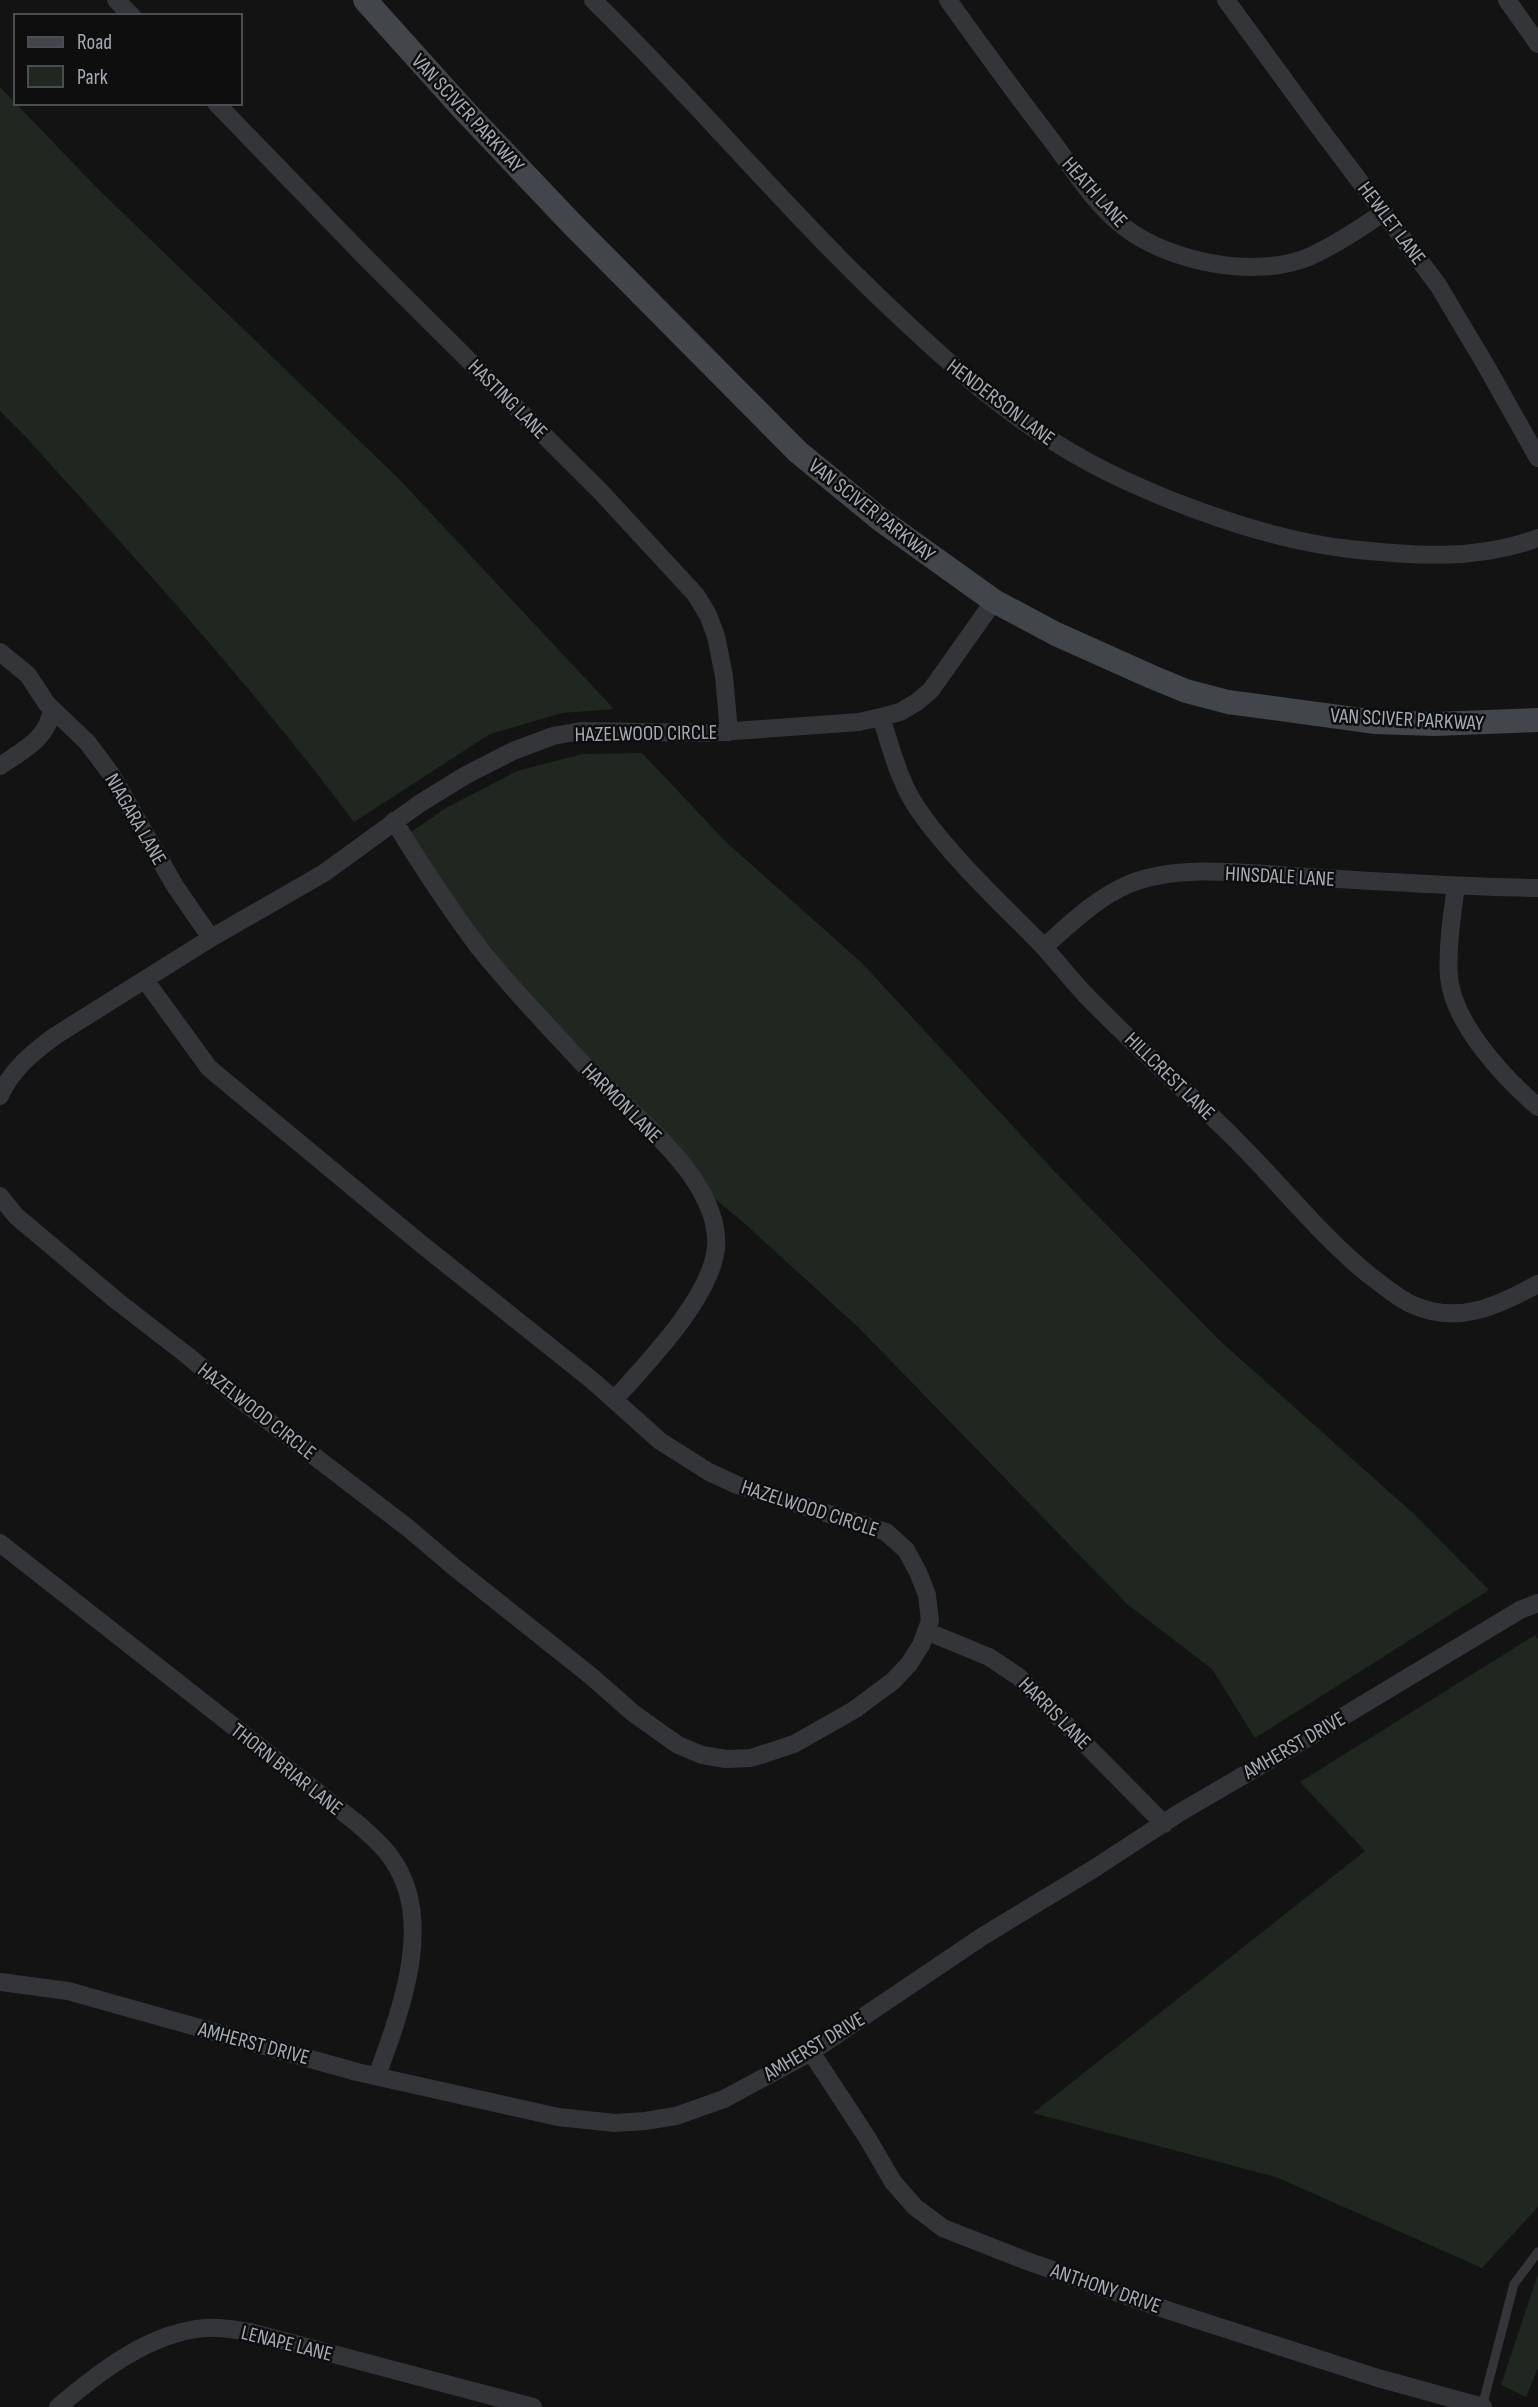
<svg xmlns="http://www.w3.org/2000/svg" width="1538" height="2407" font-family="'Sofia Sans Condensed',sans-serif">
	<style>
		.green { fill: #1f2720 }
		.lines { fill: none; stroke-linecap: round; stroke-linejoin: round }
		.lane { stroke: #343539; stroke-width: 9 }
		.street { stroke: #343539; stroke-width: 18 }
		.secondary { stroke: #424549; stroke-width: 24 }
		.labels { text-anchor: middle; stroke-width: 5; stroke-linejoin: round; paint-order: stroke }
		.street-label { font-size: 21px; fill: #a5abb4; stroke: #0e0e0f }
	</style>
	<rect width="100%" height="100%" fill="#131314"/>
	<path class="green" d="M 0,87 L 99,190 L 398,478 L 614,709 L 562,713 L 490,734 L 354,822 C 252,686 138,561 24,435 L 0,411 Z
		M 642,753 L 726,842 L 862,963 L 1057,1174 L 1219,1340 L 1414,1514 L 1489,1590 L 1255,1738 L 1212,1669 L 1127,1604 L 859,1328 L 744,1223 L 690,1178 L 516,991 L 408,834 L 446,808 L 517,771 L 582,754 Z
		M 1535,1635 L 1538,1639 L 1538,2207 L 1482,2268 L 1276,2177 L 1033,2113 L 1365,1851 L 1300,1782 Z
		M 1538,2274 L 1538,2368 L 1526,2397 L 1501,2385 Z"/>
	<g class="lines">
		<path class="lane" d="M 1482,2407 L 1514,2284 L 1538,2252"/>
		<path class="street" d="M 116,0 L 132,16
			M 593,0 C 699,103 793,218 902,319 C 954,368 1007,415 1069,451 C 1109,475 1151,493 1194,509 C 1245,528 1296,543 1350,549 C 1413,556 1477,561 1538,538
			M 948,0 C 981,46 1014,92 1049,137 C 1072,167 1093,203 1124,227 C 1169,262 1257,280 1311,256 C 1337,244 1361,228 1384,212
			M 1226,0 L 1315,122 L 1438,285 L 1485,364 L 1538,458
			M 1507,0 L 1538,44
			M 216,103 L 366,258 L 601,492 L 696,595 L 708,615 L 716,636 L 724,676 L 729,732
			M 0,652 L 28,675 L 47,704 L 87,742 L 111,774 L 175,886 L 211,938
			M 881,717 C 892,751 900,786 922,815 C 956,862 1000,902 1040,943 C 1055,959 1068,976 1082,991 C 1131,1043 1185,1089 1235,1139 C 1280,1184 1320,1235 1369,1275 C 1383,1285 1397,1298 1413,1305 C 1458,1325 1498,1306 1538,1284
			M 0,766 C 23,750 48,739 52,709
			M 394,821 C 421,865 449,908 480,949 C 512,989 548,1026 583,1064 C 617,1100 666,1138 693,1178 C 707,1199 718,1222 716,1247 C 712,1297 646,1364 614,1400
			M 1456,886 C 1452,916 1447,947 1449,977 C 1453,1023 1504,1078 1538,1107
			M 1044,947 C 1070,924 1096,898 1129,884 C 1180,863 1255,874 1309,877 C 1385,882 1461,887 1538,888
			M 0,1096 C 11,1070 32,1053 55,1036 L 211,938 L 324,873 L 419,804 L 466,775 L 513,751 L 553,736 L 581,731 L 707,733 L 859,722 L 881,717 L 900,712 L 917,702 L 931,690 L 994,601
			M 0,1196 L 16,1216 L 117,1301 L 188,1356 L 237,1397 L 408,1528 L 454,1567 L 591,1676 L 633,1713 L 678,1745 L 702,1755 L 726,1759 L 751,1758 L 794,1744 L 854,1710 L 893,1681 L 909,1664 L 921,1645 L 930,1621 L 927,1595 L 918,1572 L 906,1550 L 886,1532 L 737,1485 L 709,1472 L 660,1441 L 593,1381 L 420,1243 L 209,1068 L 145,980
			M 0,1543 L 358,1824 C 370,1835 383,1845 392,1859 C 436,1921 400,2012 377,2076
			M 926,1631 L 989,1657 L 1019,1677 L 1164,1824
			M 0,1982 L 68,1991 L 357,2072 L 558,2117 L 615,2123 L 645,2121 L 676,2116 L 724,2099 L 811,2052 L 983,1936 L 1095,1868 L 1179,1813 L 1299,1743 L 1520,1610 L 1538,1603
			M 811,2052 L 868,2139 L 893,2182 L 915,2207 L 943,2228 L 1027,2261 L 1167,2310 L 1378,2378 L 1483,2407
			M 58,2407 C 99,2372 150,2332 206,2328 C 221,2327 236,2330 250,2332 L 533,2407"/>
		<path class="secondary" d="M 365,0 L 463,109 L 572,224 L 798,452 L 881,520 L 994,601 L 1056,634 L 1152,677 L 1186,691 L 1228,702 L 1376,722 L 1435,724 L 1538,720"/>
	</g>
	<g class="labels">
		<g class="street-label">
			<text transform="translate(468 113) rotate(47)" y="7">VAN SCIVER PARKWAY</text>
			<text transform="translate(1095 192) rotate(48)" y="7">HEATH LANE</text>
			<text transform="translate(1392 223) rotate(53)" y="7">HEWLET LANE</text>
			<text transform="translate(508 399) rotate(45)" y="7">HASTING LANE</text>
			<text transform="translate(1001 402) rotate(37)" y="7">HENDERSON LANE</text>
			<text transform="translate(872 510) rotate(38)" y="7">VAN SCIVER PARKWAY</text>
			<text transform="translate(1407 719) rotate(3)" y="7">VAN SCIVER PARKWAY</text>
			<text transform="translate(646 733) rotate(-1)" y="7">HAZELWOOD CIRCLE</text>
			<text transform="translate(136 819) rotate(60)" y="7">NIAGARA LANE</text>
			<text transform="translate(1280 876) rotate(3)" y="7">HINSDALE LANE</text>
			<text transform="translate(1170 1076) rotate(44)" y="7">HILLCREST LANE</text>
			<text transform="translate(622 1103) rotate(45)" y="7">HARMON LANE</text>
			<text transform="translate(257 1411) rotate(38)" y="7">HAZELWOOD CIRCLE</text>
			<text transform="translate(810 1508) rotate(18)" y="7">HAZELWOOD CIRCLE</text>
			<text transform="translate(1055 1713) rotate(45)" y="7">HARRIS LANE</text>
			<text transform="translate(1294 1745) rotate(-30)" y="7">AMHERST DRIVE</text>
			<text transform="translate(287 1769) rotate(38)" y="7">THORN BRIAR LANE</text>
			<text transform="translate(254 2043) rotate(15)" y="7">AMHERST DRIVE</text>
			<text transform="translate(814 2046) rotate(-31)" y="7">AMHERST DRIVE</text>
			<text transform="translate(1106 2288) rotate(19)" y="7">ANTHONY DRIVE</text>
			<text transform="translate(287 2343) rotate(14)" y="7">LENAPE LANE</text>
		</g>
	</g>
	<rect x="14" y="14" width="228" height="91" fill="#0e0e0f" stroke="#4a4d51" stroke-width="2"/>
	<rect x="28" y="37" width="35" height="10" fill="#424549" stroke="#4a4d51" stroke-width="2"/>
	<text x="77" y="49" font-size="21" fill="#a5abb4">Road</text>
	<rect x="28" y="66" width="35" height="21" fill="#1f2720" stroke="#4a4d51" stroke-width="2"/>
	<text x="77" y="84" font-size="21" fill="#a5abb4">Park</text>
</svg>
